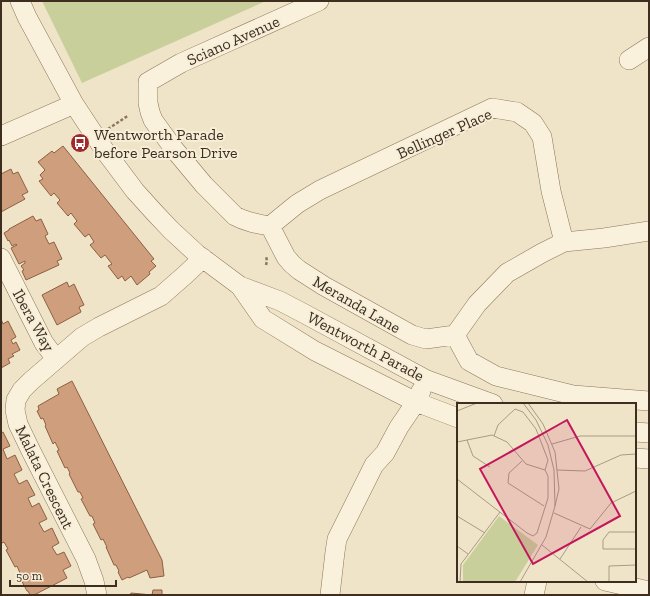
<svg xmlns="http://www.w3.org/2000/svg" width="650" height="596" font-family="'Zilla Slab',serif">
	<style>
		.green { fill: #c9cf9b }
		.building { fill: #cf9f7d; stroke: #8d5f41 }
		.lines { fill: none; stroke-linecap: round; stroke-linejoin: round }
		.minor-casing { stroke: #8d765c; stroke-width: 20 }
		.path { stroke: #8d765c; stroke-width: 2.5; stroke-dasharray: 3 2; stroke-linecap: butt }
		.minor { stroke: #faf1dc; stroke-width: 19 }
		.labels { text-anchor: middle; stroke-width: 4; stroke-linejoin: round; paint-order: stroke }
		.street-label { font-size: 16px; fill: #3d2e20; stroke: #f7eed8 }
		.poi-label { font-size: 16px; fill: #3d2e20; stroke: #f7eed8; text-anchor: start }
		.inset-road { fill: none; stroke: #a89b85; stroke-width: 1 }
		.view { fill: #c2185b; fill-opacity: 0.15; stroke: #c2185b; stroke-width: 2 }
		.inset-edge { fill: none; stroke: #3d2e20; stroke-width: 2 }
	</style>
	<rect width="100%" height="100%" fill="#f0e4c8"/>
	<path class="green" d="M 42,1 L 266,1 L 82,83 Z"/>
	<path class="building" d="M 63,146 L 154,259 L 151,261 L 156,266 L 149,272 L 150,274 L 137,285 L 131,276 L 125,281 L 122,276 L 118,279 L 108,266 L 112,264 L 105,255 L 101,258 L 90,245 L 94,242 L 89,234 L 85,237 L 74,224 L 77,221 L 71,213 L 68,216 L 57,203 L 60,200 L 54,193 L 51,196 L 39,181 L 43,179 L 40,175 L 45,170 L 38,162 L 52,151 L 54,153 Z
		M 11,169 L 13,174 L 18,172 L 28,192 L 22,195 L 25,199 L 1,212 L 1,174 Z
		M 33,216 L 36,221 L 41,219 L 48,234 L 45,236 L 49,244 L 54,242 L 62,259 L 57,261 L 59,265 L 26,280 L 22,271 L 24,270 L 21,266 L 25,263 L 25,261 L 19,264 L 11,248 L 17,245 L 16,244 L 12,246 L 9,240 L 8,241 L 4,233 L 9,230 L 9,229 Z
		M 67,282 L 69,287 L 74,284 L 84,305 L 79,307 L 81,312 L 57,325 L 42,295 Z
		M 1,319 L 3,324 L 8,321 L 16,337 L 11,340 L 13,344 L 16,342 L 20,350 L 12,354 L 14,356 L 8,359 L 10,363 L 1,368 Z
		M 72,381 L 162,560 L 164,576 L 150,578 L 147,570 L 129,578 L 128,577 L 122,580 L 118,572 L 119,571 L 116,565 L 114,565 L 106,547 L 107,547 L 103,539 L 101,540 L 93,524 L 95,523 L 92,516 L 90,516 L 81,499 L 83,498 L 80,492 L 78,492 L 69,474 L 70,473 L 67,467 L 65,468 L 57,451 L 59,450 L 55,442 L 53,444 L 45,426 L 46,425 L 43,418 L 41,419 L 37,411 L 39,410 L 38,406 L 59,394 L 57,389 Z
		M 3,432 L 10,446 L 3,449 L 7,459 L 15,455 L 22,470 L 14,474 L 19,484 L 27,480 L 35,495 L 28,498 L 32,507 L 39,503 L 47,519 L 39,523 L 44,532 L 52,528 L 59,543 L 52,547 L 57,555 L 64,552 L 71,566 L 63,570 L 67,578 L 34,595 L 30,595 L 28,591 L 27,591 L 18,574 L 20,573 L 17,566 L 15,567 L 6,550 L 8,549 L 4,542 L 2,543 L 1,541 L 1,433 Z
		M 153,590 L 162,590 L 162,595 L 130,595 L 131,593 L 152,595 Z"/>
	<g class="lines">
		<defs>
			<path id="minor" d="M 20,1 L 27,17 L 74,104 L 105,151 L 135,191 L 154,212 L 171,230 L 197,254 L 240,286 L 280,301 L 303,313 L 427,380 L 493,404
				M 319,1 L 181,63 L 148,82 L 148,103 L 150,112 L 153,120 L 174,149 L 204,185 L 235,216 C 246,222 258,224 270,226 L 286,257 L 292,264 L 299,270 L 324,286 L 412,335 L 426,339 L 455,335 L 469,361 L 496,376 L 573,395 L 649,401
				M 629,60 L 649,47
				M 1,136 L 74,104
				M 270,226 L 297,204 L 320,190 L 492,108 L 517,112 L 533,123 L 542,137 L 551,191 L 564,242
				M 1,258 L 44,343 L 56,359
				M 240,286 L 263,319 L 268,322 L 315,351 L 416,402 L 458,418
				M 455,335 L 477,304 L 507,273 L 542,253 L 564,242 L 604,238 L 649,231
				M 635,432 L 649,433
				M 635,458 L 649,459
				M 605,581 L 649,591
				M 97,595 L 94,581 L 86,559 L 31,451 L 18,424 L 15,410 L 16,400 L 22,390 L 31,381 L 82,337 L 99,327 L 161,296 L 185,275 L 203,258
				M 330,595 L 335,552 L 337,539 L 374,465 L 385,453 L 399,427 L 416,402 L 421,391
				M 534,595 L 537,581"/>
		</defs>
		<use href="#minor" class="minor-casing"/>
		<path class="path" d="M 108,129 L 126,117 L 128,116
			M 266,265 L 267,261 L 266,256"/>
		<use href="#minor" class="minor"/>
	</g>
	<defs>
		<symbol id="bus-disc" viewBox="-11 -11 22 22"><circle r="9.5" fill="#9e2a2b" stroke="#f7eed8"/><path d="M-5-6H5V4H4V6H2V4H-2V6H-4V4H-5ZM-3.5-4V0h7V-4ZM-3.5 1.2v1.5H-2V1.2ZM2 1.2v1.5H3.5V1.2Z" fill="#fff"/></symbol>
	</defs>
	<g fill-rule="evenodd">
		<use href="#bus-disc" x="69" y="132" width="22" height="22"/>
	</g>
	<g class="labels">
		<g class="street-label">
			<text transform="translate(233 40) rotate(-24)" y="6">Sciano Avenue</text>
			<text transform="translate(444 133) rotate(-24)" y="6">Bellinger Place</text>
			<text transform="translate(357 304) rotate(30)" y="6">Meranda Lane</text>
			<text transform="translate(34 320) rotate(61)" y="6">Ibera Way</text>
			<text transform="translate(366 346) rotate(28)" y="6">Wentworth Parade</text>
			<text transform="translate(45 477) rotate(64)" y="6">Malata Crescent</text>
		</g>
		<g class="poi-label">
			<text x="94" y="140">Wentworth Parade<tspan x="94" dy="18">before Pearson Drive</tspan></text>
		</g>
	</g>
	<g transform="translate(457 403)">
		<rect width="179" height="179" fill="#f0e4c8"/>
		<path d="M 42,113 L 81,142 L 58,179 L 6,179 L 6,162 Z" fill="#c9cf9b"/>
		<path class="inset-road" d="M 71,0 L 86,21 L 98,49 L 102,86 L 98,103M 0,8 L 20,0M 10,37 L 16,53 L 33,64M 0,39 L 35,32 L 50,39 L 69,61 L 88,67M 95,41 L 123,33 L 179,33M 65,58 L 52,70 L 51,80 L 87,103M 100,67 L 128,68 L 164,52 L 179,51M 0,76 L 70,130 L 76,133 L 80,130 L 91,95 L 91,73 L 88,67 L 91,57 L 79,26 L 66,9 L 58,6 L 41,22 L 37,33M 97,110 L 133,126 L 154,100 L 179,88M 0,113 L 28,130M 179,129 L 152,129 L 146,137 L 146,146 L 179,146M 85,142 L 131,179M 0,143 L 11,151M 103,156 L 124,124M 3,179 L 4,161 L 43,109M 63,179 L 89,134 L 98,103 L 97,67 L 91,42 L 79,17 L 66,0M 152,179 L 152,163 L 179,162"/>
		<path class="view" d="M 110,17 L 163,113 L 76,161 L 23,66 Z"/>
		<rect width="179" height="179" class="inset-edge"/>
	</g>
	<rect width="650" height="596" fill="none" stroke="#3d2e20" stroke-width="4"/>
	<path d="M10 580v6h106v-6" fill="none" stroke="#3d2e20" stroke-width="2"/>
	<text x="16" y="580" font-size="12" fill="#3d2e20" stroke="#f7eed8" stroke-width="3" paint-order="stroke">50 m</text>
</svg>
